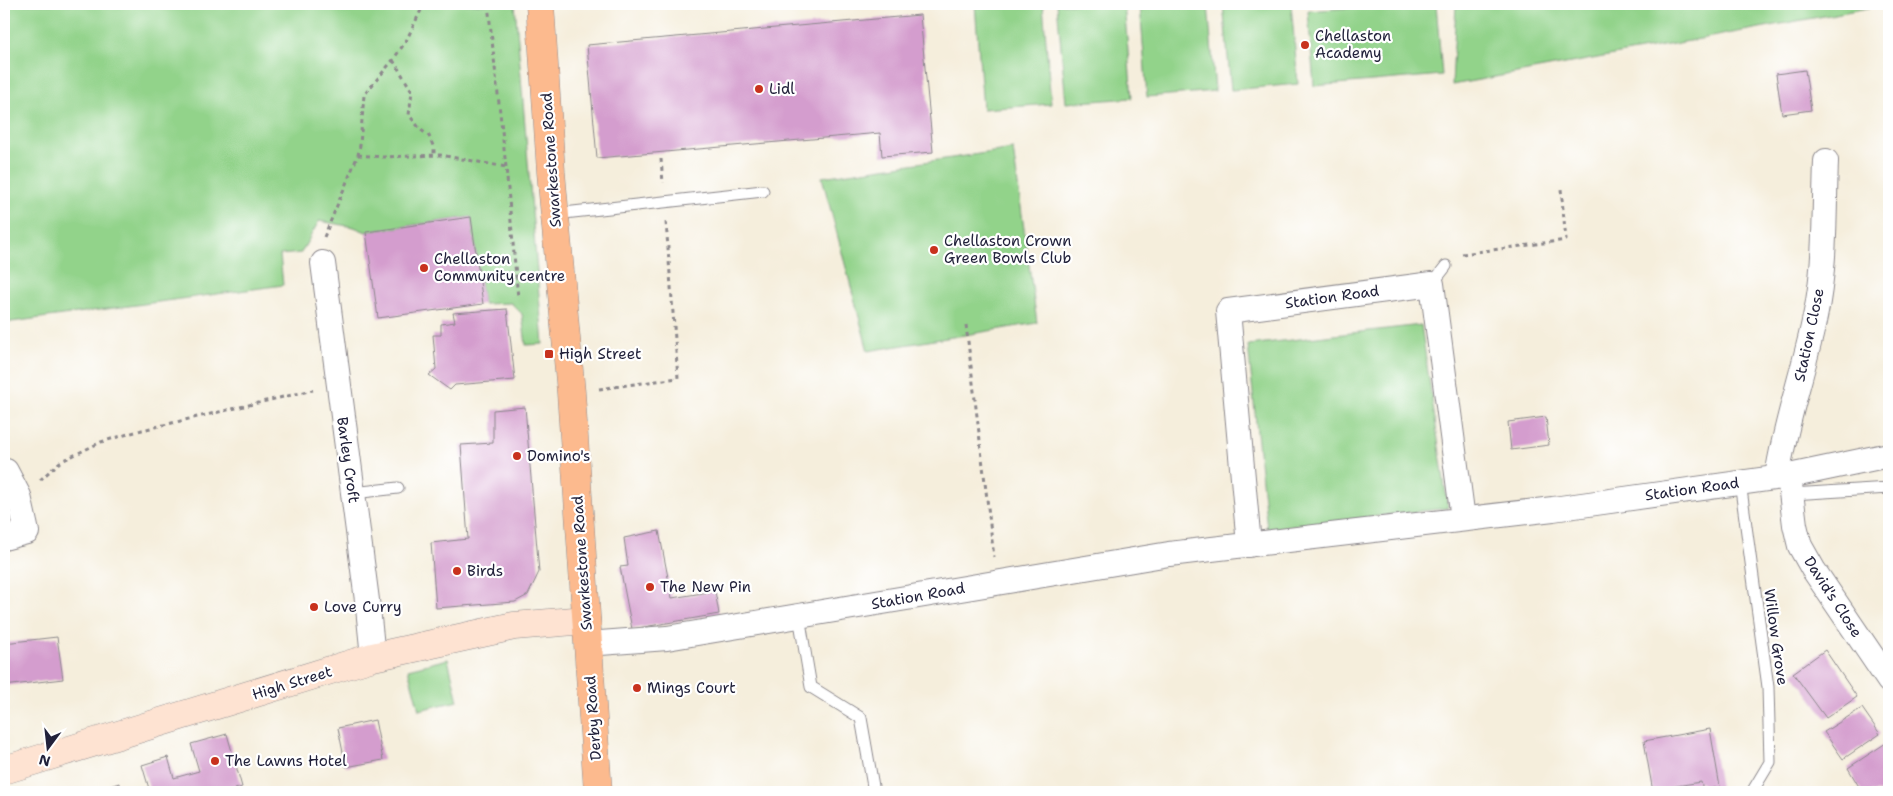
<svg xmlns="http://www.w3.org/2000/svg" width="1893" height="796" font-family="'Shantell Sans',sans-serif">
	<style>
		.green { fill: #92d38a; stroke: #5a7a62 }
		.building { fill: #d49dce }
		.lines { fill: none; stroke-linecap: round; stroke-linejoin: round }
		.lane-casing { stroke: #8c888c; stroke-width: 13 }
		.street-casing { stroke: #8c888c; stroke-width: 26 }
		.secondary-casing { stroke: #8c888c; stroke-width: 29 }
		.primary-casing { stroke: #8c888c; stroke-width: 29 }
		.path { stroke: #8c888c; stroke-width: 3; stroke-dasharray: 4 4; stroke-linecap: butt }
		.lane { stroke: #fff; stroke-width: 11 }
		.street { stroke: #fff; stroke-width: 24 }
		.secondary { stroke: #fee3d2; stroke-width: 28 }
		.primary { stroke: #fcba8e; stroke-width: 28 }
		.poi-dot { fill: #c8321e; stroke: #fff; stroke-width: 2 }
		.labels { text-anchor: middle; stroke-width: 4.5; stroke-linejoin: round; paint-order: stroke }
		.poi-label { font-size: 15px; fill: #22223b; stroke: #fff; text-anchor: start }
		.street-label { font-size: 15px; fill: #22223b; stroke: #fff }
	</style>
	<rect width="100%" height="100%" fill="#fff"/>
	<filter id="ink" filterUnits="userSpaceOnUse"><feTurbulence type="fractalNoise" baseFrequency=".02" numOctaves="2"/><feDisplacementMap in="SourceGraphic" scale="10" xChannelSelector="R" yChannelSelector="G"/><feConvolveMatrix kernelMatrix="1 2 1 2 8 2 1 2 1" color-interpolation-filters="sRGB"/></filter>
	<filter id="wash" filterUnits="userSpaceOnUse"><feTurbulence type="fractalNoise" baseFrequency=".0096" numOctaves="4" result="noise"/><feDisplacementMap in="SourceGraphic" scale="20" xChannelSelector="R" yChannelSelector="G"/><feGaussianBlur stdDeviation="1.12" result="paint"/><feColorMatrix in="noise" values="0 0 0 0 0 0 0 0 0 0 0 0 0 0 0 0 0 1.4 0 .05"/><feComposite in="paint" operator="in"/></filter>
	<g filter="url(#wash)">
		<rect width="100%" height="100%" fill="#f5eedc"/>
		<path class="green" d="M 4,4 L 515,4 L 543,344 L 526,345 L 522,314 L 511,303 L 483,304 L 471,217 L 366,232 L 354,227 L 319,221 L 301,253 L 280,255 L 283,285 L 4,323 Z
			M 975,4 L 1043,4 L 1051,104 L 983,109 Z
			M 1057,4 L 1124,4 L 1132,98 L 1066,103 Z
			M 1140,4 L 1208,4 L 1215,91 L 1147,97 Z
			M 1223,4 L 1291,4 L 1298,84 L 1231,90 Z
			M 1398,4 L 1436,4 L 1442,75 L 1314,86 L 1308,11 Z
			M 1456,4 L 1889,4 L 1452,85 Z
			M 1013,149 L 1037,323 L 868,351 L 822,177 Z
			M 1421,325 L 1448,508 L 1267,529 L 1248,345 Z
			M 448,659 L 458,701 L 419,710 L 408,669 Z"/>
		<g id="blocks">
			<path class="building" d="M 920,15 L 933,152 L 882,156 L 880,133 L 597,158 L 587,45 Z
				M 1805,70 L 1811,110 L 1782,114 L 1776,74 Z
				M 471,217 L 483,304 L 378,318 L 366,232 Z
				M 507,309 L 515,380 L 455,385 L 450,390 L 429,375 L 436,369 L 433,335 L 441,335 L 441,324 L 455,322 L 453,313 Z
				M 525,407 L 539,572 L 528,595 L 515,602 L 436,608 L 431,543 L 468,539 L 461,445 L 493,443 L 493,410 Z
				M 1546,417 L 1549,445 L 1511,450 L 1508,422 Z
				M 659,531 L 672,598 L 715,591 L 719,614 L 632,629 L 620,567 L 628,566 L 624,538 Z
				M 57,637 L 63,679 L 4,686 L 4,643 Z
				M 1825,650 L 1857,697 L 1826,718 L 1793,673 Z
				M 1862,708 L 1880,734 L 1843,759 L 1824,732 Z
				M 375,720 L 383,760 L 346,767 L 338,728 Z
				M 1710,729 L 1720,787 L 1703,790 L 1701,782 L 1670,787 L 1671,792 L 1653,792 L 1644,741 Z
				M 227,734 L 242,787 L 235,789 L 236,792 L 150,792 L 142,765 L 168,757 L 174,778 L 199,771 L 191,744 Z
				M 1886,743 L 1889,748 L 1889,786 L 1880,792 L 1858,792 L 1861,790 L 1848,768 Z
				M 119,783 L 122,792 L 92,792 Z"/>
		</g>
	</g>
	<g filter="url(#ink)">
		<use href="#blocks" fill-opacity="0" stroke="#8c888c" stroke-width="1"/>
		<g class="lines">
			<defs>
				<path id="lane" d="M 555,214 L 763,191
					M 1432,284 L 1446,266
					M 1740,482 L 1768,687 L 1770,762 L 1752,792
					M 353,493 L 398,488
					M 1792,494 L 1889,488
					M 799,616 L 811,687 L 861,718 L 874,792"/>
				<path id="street" d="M 323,263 L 368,608 L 373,657
					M 1789,476 L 1795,525 L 1800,546 L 1813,569 L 1889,681
					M 1777,477 C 1785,423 1804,371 1815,317 C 1826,267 1824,213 1826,161
					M 4,538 L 27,532 L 19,496 L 6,471
					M 1249,545 L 1228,311 L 1432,284 L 1463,519
					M 587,644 L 667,638 L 1169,554 L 1553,509 L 1789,476 L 1889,455"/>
				<path id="secondary" d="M 4,770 L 373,657 L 514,626 L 586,620"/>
				<path id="primary" d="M 540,4 L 551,172 L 571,393 L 598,792"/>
			</defs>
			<use href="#lane" class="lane-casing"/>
			<use href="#street" class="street-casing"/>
			<use href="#secondary" class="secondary-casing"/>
			<use href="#primary" class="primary-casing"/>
			<path class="path" d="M 488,4 L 506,167 L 518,298
				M 393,60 L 412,91 L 409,115 L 421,130 L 429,136 L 434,148 L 434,155
				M 358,155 L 383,157 L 440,155 L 506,167
				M 661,159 L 663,183
				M 324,237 L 358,155 L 360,145 L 364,95 L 393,60 L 406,41 L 424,4
				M 1462,254 L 1566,240 L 1561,189
				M 966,325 L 994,557
				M 599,389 L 678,378 L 666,222
				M 40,480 L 60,462 L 101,442 L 142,430 L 313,390"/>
			<use href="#lane" class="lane"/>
			<use href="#street" class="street"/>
			<use href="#secondary" class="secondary"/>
			<use href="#primary" class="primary"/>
		</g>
	</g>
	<g class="poi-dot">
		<circle cx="1305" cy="45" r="5"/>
		<circle cx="759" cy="89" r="5"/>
		<circle cx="934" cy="250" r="5"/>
		<circle cx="424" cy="268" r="5"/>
		<rect x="544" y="349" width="10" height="10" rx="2.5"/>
		<circle cx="517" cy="456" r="5"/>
		<circle cx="457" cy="571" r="5"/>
		<circle cx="650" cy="587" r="5"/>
		<circle cx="314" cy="607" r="5"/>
		<circle cx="637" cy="688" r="5"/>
		<circle cx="215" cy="761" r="5"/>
	</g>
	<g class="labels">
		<g class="poi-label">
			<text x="1315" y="41">Chellaston<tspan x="1315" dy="17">Academy</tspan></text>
			<text x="769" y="94">Lidl</text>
			<text x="944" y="246">Chellaston Crown<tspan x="944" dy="17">Green Bowls Club</tspan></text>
			<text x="434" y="264">Chellaston<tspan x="434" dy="17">Community centre</tspan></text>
			<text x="559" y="359">High Street</text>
			<text x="527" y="461">Domino's</text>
			<text x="467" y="576">Birds</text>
			<text x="660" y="592">The New Pin</text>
			<text x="324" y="612">Love Curry</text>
			<text x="647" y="693">Mings Court</text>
			<text x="225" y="766">The Lawns Hotel</text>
		</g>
		<g class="street-label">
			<text transform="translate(551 160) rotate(-94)" y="5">Swarkestone Road</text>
			<text transform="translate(1332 297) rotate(-8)" y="5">Station Road</text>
			<text transform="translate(1809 335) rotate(-78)" y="5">Station Close</text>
			<text transform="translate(348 460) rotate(82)" y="5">Barley Croft</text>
			<text transform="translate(1692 489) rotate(-8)" y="5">Station Road</text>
			<text transform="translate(582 563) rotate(-94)" y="5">Swarkestone Road</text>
			<text transform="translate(918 596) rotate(-10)" y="5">Station Road</text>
			<text transform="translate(1833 597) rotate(57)" y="5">David's Close</text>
			<text transform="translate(1776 637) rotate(82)" y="5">Willow Grove</text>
			<text transform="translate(292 683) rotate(-17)" y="5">High Street</text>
			<text transform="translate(593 718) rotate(-94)" y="5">Derby Road</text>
		</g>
	</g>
	<rect width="1893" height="796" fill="none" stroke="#fff" stroke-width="20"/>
	<g transform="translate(48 748) rotate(195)" stroke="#ffffff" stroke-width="4" paint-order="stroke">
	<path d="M0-4L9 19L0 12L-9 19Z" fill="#22223b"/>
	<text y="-8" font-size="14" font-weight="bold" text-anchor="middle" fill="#22223b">N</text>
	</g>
</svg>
